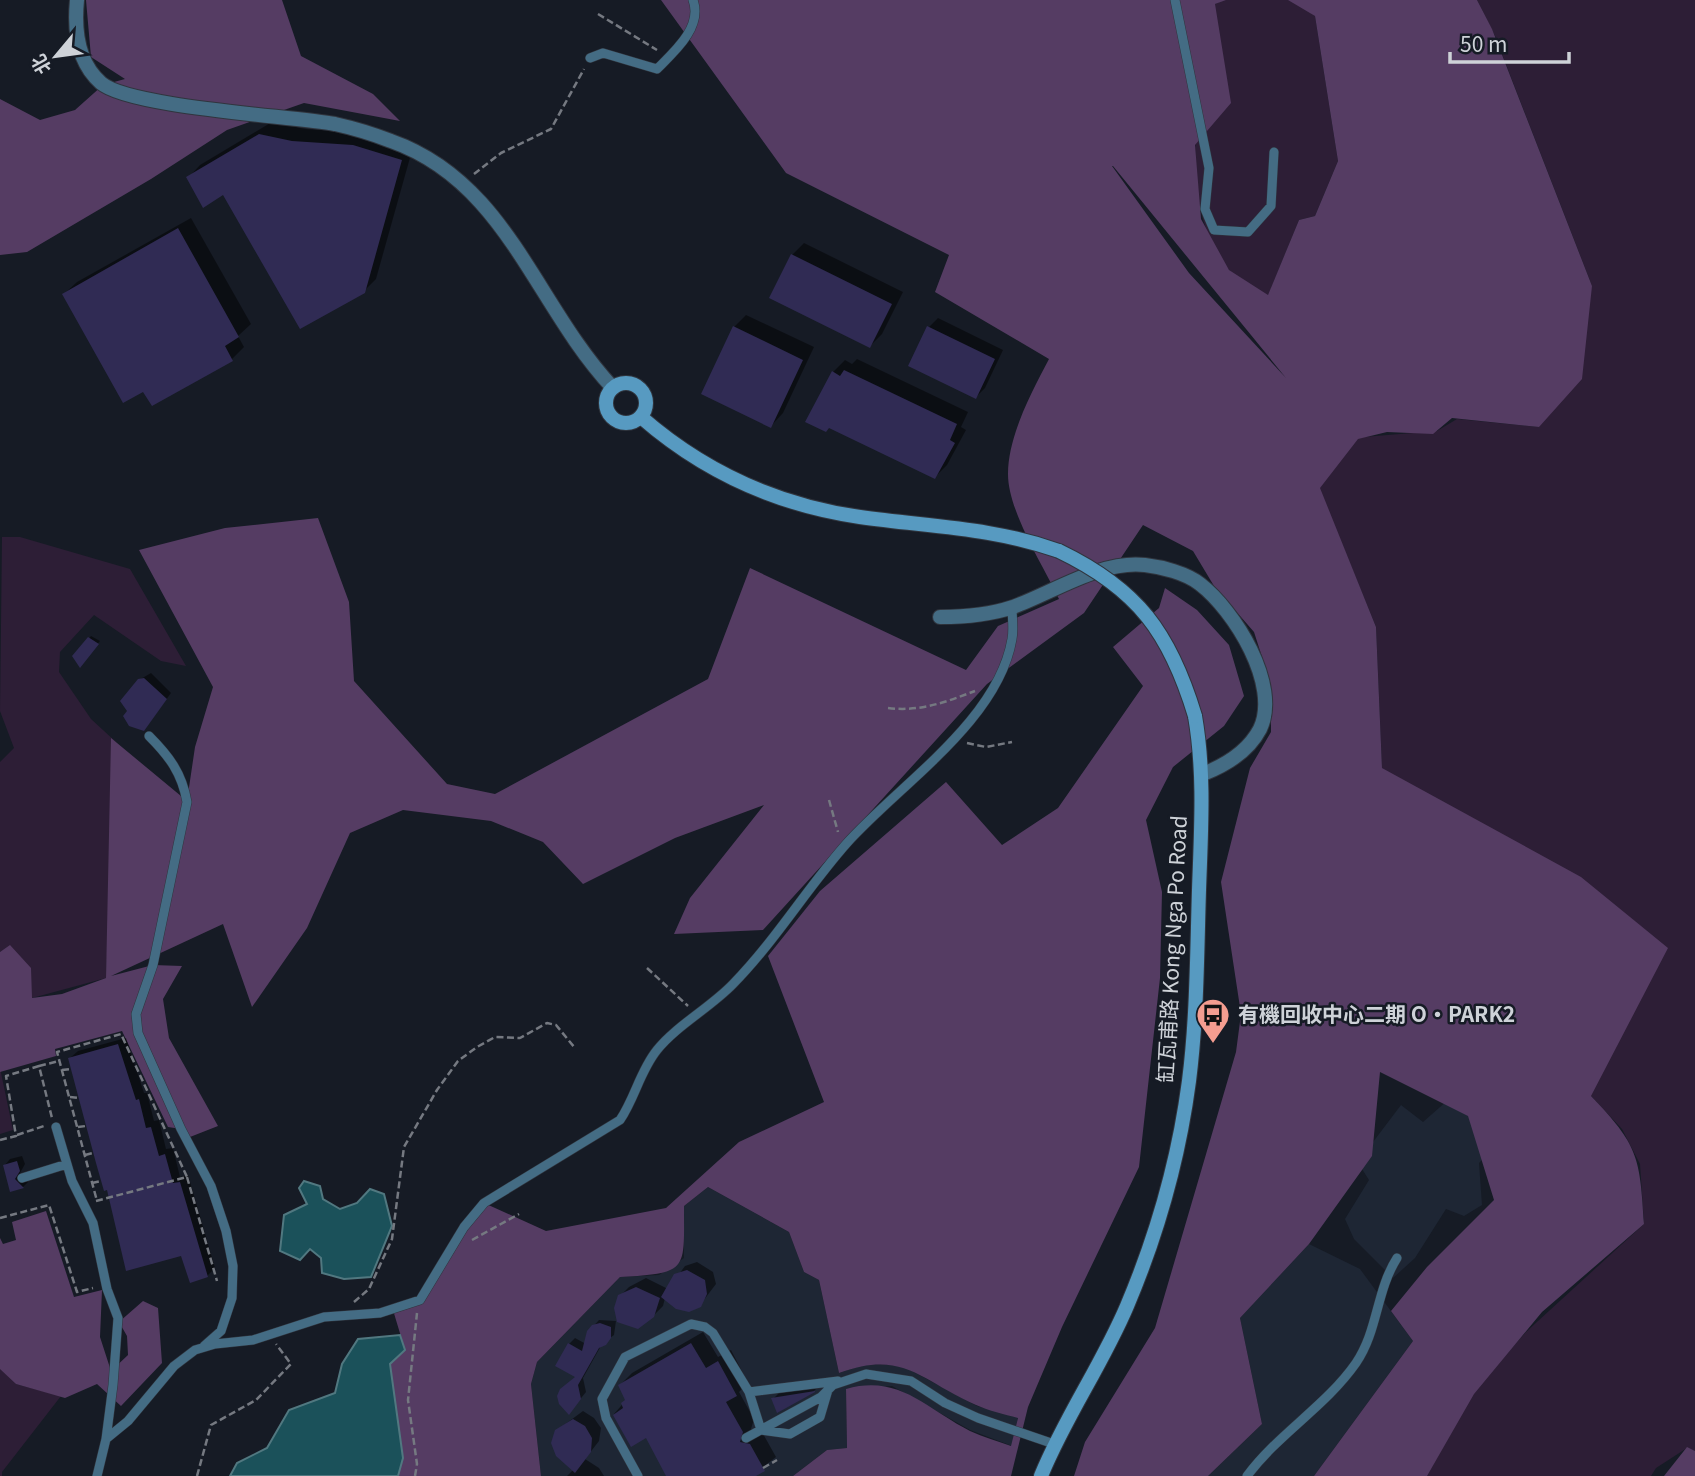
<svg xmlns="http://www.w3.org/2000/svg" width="1695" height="1476" font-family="Georgia,'Noto Sans SC',serif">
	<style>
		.built { fill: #1e2634 }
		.green { fill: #2d1e36 }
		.forest { fill: #553c63; fill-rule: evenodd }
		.water { fill: #1b515a; stroke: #517880; stroke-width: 2 }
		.shadow { fill: #0007 }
		.building { fill: #302b54 }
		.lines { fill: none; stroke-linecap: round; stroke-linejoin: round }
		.lane-casing { stroke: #30353e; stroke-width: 10 }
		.street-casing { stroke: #30353e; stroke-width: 16 }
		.secondary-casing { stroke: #30353e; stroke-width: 16 }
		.path { stroke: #757981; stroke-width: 2.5; stroke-dasharray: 7 3.5; stroke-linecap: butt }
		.lane { stroke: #446c84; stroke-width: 9 }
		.street { stroke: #446c84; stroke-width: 14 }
		.secondary { stroke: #579ac1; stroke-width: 14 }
		.secondary-bridge-casing { stroke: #30353e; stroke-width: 16; stroke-linecap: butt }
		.secondary-bridge { stroke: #579ac1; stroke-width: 14 }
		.labels { text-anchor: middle; stroke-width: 5; stroke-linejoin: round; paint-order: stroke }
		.street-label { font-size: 21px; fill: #ced2d8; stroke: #161b25 }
		.poi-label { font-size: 21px; font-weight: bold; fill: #ced2d8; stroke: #161b25; text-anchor: start }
	</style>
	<rect width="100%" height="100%" fill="#161b25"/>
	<path class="built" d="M 1456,1093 L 1501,1140 L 1479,1163 L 1482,1205 L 1464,1216 L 1446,1209 L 1415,1258 L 1393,1278 L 1354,1239 L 1345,1219 L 1369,1180 L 1362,1169 L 1371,1156 L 1373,1142 L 1401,1105 L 1423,1122 Z
		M 708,1187 L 789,1232 L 804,1272 L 819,1280 L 839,1373 L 865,1364 L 901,1365 L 977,1406 L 1018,1417 L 1012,1446 L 970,1430 L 892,1386 L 846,1389 L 847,1448 L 827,1450 L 793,1476 L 541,1476 L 531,1384 L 537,1362 L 620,1277 L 659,1275 L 684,1258 L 684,1206 Z
		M 1309,1244 L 1360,1269 L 1413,1341 L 1314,1476 L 1208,1476 L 1262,1424 L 1240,1318 Z"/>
	<path class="green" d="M 1223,0 L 1295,0 L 1315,16 L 1338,161 L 1315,216 L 1299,220 L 1268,296 C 1256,288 1237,280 1228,269 C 1171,195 1203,88 1215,4 Z
		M 1477,0 L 1695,0 L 1695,1451 L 1687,1448 L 1656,1468 L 1651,1476 L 1424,1476 L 1455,1411 L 1526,1332 L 1644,1224 L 1640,1164 L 1622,1129 L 1591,1096 L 1382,768 L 1376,627 L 1319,488 L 1351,438 L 1437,431 L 1457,419 L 1539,427 L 1592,286 L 1495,36 Z
		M 2,537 L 20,537 L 130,569 L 186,666 L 161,661 L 94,615 L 60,652 L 59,672 L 91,719 L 116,742 L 106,978 L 32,998 L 10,946 L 0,952 L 0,762 L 14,748 L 0,711 Z
		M 0,1068 L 13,1130 L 0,1134 Z
		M 0,1364 L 16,1384 L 61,1396 L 2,1472 L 2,1476 L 0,1476 Z"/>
	<path class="forest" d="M 86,0 L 282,0 L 301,56 L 373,94 L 400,121 L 304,103 L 227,130 L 151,179 L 27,252 L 0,255 L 0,99 L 40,120 L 75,110 L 103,85 L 125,79 L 91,57 Z
		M 661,0 L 1226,0 L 1215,4 L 1231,103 L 1195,145 L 1201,219 L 1229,270 L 1268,295 L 1299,220 L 1315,216 L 1338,161 L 1315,16 L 1288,0 L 1477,0 L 1492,29 L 1592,286 L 1582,379 L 1539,427 L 1452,418 L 1433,434 L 1387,432 L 1358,439 L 1320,488 L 1376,627 L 1382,768 L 1581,877 L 1668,948 L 1591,1096 C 1638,1145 1640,1156 1644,1224 L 1542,1312 L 1474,1394 L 1427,1476 L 1314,1476 L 1413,1341 L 1391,1311 L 1427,1267 L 1494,1200 L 1468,1116 L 1380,1072 L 1372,1156 L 1309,1244 L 1240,1318 L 1262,1424 L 1208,1476 L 1074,1476 L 1085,1442 L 1155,1328 L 1236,1052 L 1241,1014 L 1221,882 L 1250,768 L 1271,732 L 1271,685 L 1254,632 L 1214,586 L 1193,551 L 1143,525 L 1084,613 L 987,684 L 763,930 L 674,934 L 690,898 L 764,805 L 675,838 L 583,884 L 543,842 L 491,821 L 403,810 L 350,833 L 307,928 L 252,1007 L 223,924 L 111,976 L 153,965 L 182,966 L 163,999 L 169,1038 L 218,1126 L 190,1137 L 181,1129 L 168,1127 L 122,1031 L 55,1049 L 56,1056 L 0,1072 L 0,952 L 10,945 L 31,968 L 32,998 L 62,994 L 106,978 L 111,738 L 187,801 L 195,747 L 213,687 L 139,550 L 225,528 L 318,518 L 349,602 L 354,681 L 447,784 L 495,794 L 708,679 L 750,568 L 966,670 L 998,626 L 1059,599 C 1043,565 1008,511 1008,474 C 1008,436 1032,391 1049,359 L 935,292 L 949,255 L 786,173 ZM 1112,166 L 1113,166 L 1286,378 L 1189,273 Z
		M 1165,588 L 1197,610 L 1229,645 L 1244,696 L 1224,726 L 1173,767 L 1146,820 L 1162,892 L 1160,978 L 1139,1167 L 1062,1327 L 1028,1407 L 1011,1476 L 793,1476 L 827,1450 L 847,1448 L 846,1389 C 900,1374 926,1409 970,1431 C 983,1437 998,1441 1011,1446 L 1018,1418 C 1004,1414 989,1411 976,1405 C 921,1381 904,1349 839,1373 L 819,1280 L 804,1272 L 789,1232 L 708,1187 L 684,1206 C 684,1271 689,1273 620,1277 L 537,1362 L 531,1384 L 541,1476 L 398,1476 L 403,1458 L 390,1364 L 405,1350 L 393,1310 L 420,1300 L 484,1203 L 546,1231 L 666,1208 L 739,1142 L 824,1102 L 768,956 L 820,891 L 946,782 L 1002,845 L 1058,808 L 1143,686 L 1113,647 L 1159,608 Z
		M 46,1211 L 74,1297 L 102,1290 L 100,1337 L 111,1371 L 128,1355 L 127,1336 L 119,1322 L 143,1301 L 158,1308 L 162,1363 L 121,1406 L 97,1384 L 65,1398 L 16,1384 L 0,1369 L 0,1238 L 3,1244 L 16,1240 L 12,1222 Z
		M 1687,1447 L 1695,1451 L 1695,1476 L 1664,1476 Z"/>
	<path class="water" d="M 304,1181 L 320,1186 L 323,1199 L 340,1209 L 357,1203 L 370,1189 L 384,1194 L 392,1226 L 371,1277 L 344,1279 L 322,1273 L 321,1258 L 310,1249 L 300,1260 L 280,1251 L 284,1215 L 307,1204 L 299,1188 Z
		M 400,1335 L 405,1350 L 390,1364 L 403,1458 L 398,1476 L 230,1476 L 237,1463 L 267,1448 L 289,1410 L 335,1393 L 342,1364 L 358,1339 Z"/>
	<path class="shadow" d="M 272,122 L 305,129 L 366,133 L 413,147 L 376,279 L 363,292 L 223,192 L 188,178 L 200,165 Z
		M 191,218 L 251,324 L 238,336 L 244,347 L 232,359 L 152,404 L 144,389 L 64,294 L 77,282 Z
		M 804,243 L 903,292 L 882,334 L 870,346 L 792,255 Z
		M 746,315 L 814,347 L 783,413 L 771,426 L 734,327 Z
		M 938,318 L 1003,350 L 985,388 L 976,397 L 929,327 Z
		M 857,359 L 968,412 L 961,427 L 966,430 L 947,465 L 935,477 L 833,372 L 845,360 L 852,364 Z
		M 91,636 L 100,641 L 80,665 L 74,657 Z
		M 151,673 L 171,693 L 149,723 L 129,711 L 139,680 Z
		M 126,1038 L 144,1093 L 147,1093 L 154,1121 L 159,1120 L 166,1149 L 173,1148 L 180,1177 L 188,1175 L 215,1268 L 207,1276 L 108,1188 L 70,1058 L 78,1051 Z
		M 22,1156 L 25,1164 L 20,1173 L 28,1182 L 23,1187 L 11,1190 L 5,1165 L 10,1159 Z
		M 697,1262 L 713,1272 L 716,1284 L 700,1305 L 665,1298 L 663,1306 L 653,1316 L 620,1296 L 629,1287 L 646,1278 L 668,1289 L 685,1266 Z
		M 599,1320 L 616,1321 L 614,1335 L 602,1344 L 583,1378 L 586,1392 L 569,1413 L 578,1377 L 569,1344 L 575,1338 L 586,1344 L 588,1332 Z
		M 703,1332 L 718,1357 L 731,1350 L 748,1383 L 739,1392 L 754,1419 L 751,1429 L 762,1432 L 776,1457 L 752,1476 L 668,1476 L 646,1436 L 614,1414 L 627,1399 L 620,1385 L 632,1373 Z
		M 818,1387 L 814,1391 L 778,1411 L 773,1399 L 779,1393 Z
		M 583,1411 L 594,1418 L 601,1428 L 599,1441 L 585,1459 L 599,1468 L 604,1476 L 567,1476 L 574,1469 L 556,1431 Z"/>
	<path class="building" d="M 259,134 L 292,141 L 353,145 L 402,160 L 365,293 L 300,329 L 223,195 L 203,208 L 186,177 Z
		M 178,228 L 239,337 L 225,346 L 233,361 L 152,406 L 143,392 L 123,403 L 62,294 Z
		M 791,254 L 892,304 L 870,348 L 769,298 Z
		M 733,326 L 803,360 L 771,428 L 701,394 Z
		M 927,326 L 995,359 L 976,399 L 908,366 Z
		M 844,370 L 957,424 L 950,440 L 955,443 L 935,479 L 829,428 L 826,432 L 805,422 L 832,371 L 840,376 Z
		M 88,637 L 99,644 L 80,668 L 72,656 Z
		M 144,678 L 167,699 L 144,731 L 129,726 L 123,716 L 127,711 L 120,701 L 138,679 Z
		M 118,1044 L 136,1100 L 139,1099 L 146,1128 L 151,1127 L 159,1156 L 165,1154 L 173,1183 L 180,1182 L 208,1277 L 190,1283 L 181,1256 L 126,1271 L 107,1190 L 104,1191 L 96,1163 L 68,1058 Z
		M 17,1161 L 20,1171 L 15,1179 L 24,1188 L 10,1192 L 3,1165 Z
		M 687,1270 L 705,1280 L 707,1294 L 701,1307 L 689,1312 L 676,1309 L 661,1297 L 674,1274 Z
		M 636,1287 L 660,1298 L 654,1317 L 638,1329 L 617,1322 L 614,1308 L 618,1295 Z
		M 600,1323 L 611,1327 L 611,1338 L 606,1345 L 599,1348 L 578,1385 L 581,1399 L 569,1415 L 559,1404 L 557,1396 L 560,1389 L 575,1377 L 555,1366 L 568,1343 L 582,1351 L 587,1331 L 592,1325 Z
		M 691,1343 L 706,1368 L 718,1361 L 737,1396 L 726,1402 L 743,1432 L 740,1442 L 750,1444 L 765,1471 L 756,1476 L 666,1476 L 646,1438 L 631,1447 L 613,1415 L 623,1408 L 621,1403 L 625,1400 L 618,1385 Z
		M 815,1391 L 815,1392 L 777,1413 L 771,1398 Z
		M 573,1419 L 585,1426 L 592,1438 L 591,1452 L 575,1473 L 556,1456 L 551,1443 L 555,1430 Z"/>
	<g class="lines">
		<defs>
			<path id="lane" d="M 1175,0 L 1209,168 L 1205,209 L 1214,230 L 1248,232 L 1271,206 L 1274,152
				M 590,58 L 603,53 L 657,69 C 674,52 703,27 693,0
				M 149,736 C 169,756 182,773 187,802 L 153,965 L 136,1014 L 138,1033 L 181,1129 L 211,1186 L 226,1231 L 233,1266 L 232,1298 L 221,1331 L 204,1346
				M 56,1127 L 72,1181 L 93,1223 L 107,1289 L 118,1318 L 113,1385 L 106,1439 L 97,1476
				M 22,1178 L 67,1164
				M 749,1392 L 838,1381
				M 746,1438 L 821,1397 L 833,1385 L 866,1374 L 911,1381 L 945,1403 L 978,1418 L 1054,1444
				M 106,1439 L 128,1421 L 174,1366 L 195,1350 L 215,1344 L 253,1340 L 324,1317 L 380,1313 L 420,1300 L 464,1227 L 484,1203 L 620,1120 C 635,1098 640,1071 657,1050 C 676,1026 711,1007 733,984 C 776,940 807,888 847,843 C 900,784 998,721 1012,639 C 1014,629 1012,618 1012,607
				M 638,1476 L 606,1418 L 602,1399 L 625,1357 L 691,1324 L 705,1327 L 713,1333 L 749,1392 L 761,1430 L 790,1434 L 820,1417 L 828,1390
				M 1247,1476 C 1278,1434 1326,1406 1356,1363 C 1378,1331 1376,1291 1397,1258"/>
			<path id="street" d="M 77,0 C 74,30 77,62 101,83 C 129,107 289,116 335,124 C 353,128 373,134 391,141 C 507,182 535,305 613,388
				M 940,617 C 965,617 989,615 1013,607 C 1054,592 1101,560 1145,565 C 1162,567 1186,573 1200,584 C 1234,610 1281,685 1260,729 C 1248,752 1226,765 1203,774"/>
			<path id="secondary" d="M606 403a20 20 0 1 1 40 0a20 20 0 1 1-40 0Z
				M 641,417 C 704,472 777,505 860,517 C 930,527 991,527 1059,551
				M 1041,1476 C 1065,1417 1102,1365 1127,1306 C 1157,1235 1179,1157 1189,1081 C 1197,1018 1197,954 1199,890 C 1201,831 1205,774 1195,716"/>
		</defs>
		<use href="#lane" class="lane-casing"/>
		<use href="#street" class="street-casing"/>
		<use href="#secondary" class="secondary-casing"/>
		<path class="path" d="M 598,14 L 657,50
			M 474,174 L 501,153 L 551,129 L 584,69
			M 888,708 C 920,712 946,702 975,691
			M 967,743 L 986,747 L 1012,742
			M 829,800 L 838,832
			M 647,968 L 688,1006
			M 39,1066 L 59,1061
			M 62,1070 L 71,1069
			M 70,1097 L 79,1098
			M 78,1127 L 86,1126
			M 17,1135 L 44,1126
			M 0,1140 L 16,1136 L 6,1076 L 39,1066 L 52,1118
			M 85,1155 L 93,1153
			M 187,1177 L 217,1281
			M 92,1183 L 101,1181
			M 96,1201 L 187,1177 L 121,1034 L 57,1052 L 97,1201
			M 0,1218 L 49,1205 L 77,1292 L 93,1288
			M 472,1240 L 519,1214
			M 354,1302 L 369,1289 L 392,1239 L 404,1147 L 437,1090 L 458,1061 L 477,1047 L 495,1037 L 520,1038 L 547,1023 L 556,1025 L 575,1048
			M 763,1468 L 777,1460
			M 197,1476 L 211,1425 L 256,1400 L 291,1364 L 276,1344
			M 415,1476 L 417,1464 L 408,1400 L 417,1313"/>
		<use href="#lane" class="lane"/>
		<use href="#street" class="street"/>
		<use href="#secondary" class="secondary"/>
		<defs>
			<path id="secondary-bridge" d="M 1059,551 C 1138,589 1170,633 1195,716"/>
		</defs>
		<use href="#secondary-bridge" class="secondary-bridge-casing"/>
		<use href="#secondary-bridge" class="secondary-bridge"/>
	</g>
	<defs>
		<symbol id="bus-pin" viewBox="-11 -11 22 30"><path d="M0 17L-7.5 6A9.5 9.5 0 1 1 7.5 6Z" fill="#f59d90" stroke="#161b25"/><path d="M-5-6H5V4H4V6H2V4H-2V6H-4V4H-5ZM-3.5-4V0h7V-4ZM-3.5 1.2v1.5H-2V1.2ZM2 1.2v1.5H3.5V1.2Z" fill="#111"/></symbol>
	</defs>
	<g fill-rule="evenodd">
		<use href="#bus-pin" x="1194" y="996" width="38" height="52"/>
	</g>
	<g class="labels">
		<g class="street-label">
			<text transform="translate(1173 949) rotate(-87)" y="7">缸瓦甫路 Kong Nga Po Road</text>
		</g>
		<g class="poi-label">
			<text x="1238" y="1022">有機回收中心二期 O·PARK2</text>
		</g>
	</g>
	<g transform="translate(56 56) rotate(241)" stroke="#161b25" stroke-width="5" paint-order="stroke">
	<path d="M0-5L12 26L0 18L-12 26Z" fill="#ced2d8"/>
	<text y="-10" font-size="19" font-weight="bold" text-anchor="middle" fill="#ced2d8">北</text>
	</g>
	<path d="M1450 52v10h119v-10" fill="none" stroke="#ced2d8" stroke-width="3.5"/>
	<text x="1460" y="52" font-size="21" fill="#ced2d8" stroke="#161b25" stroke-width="5" paint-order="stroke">50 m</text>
</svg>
